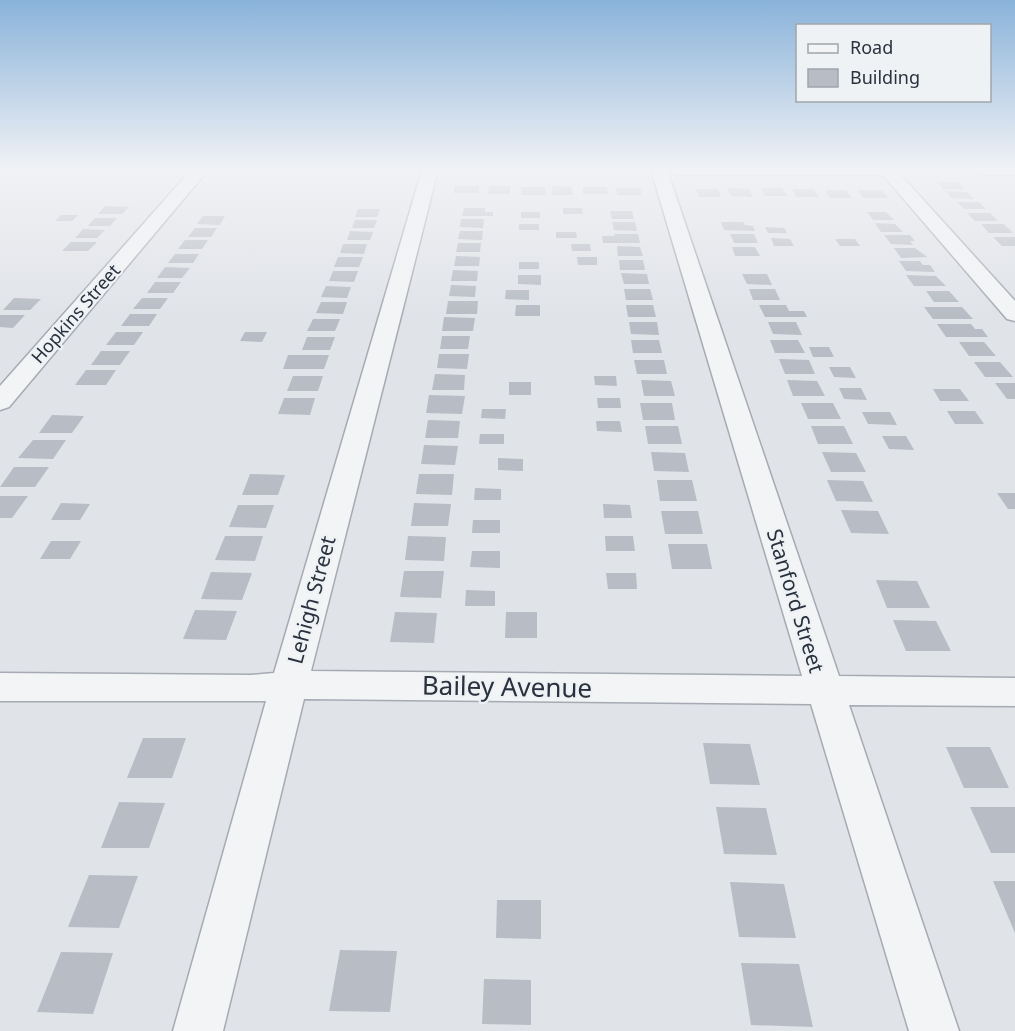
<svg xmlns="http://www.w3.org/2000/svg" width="1015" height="1031" font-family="'Noto Sans',sans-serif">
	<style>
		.building { fill: #b8bcc4 }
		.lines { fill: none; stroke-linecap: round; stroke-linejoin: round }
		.street-casing { stroke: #a6aab2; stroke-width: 3 }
		.street { fill: #f2f4f6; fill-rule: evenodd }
		.labels { text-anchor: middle; stroke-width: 4.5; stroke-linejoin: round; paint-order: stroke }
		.far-street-label { font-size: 18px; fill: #2a313e; stroke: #eff2f5 }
		.street-label { font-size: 21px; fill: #2a313e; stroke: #eff2f5 }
		.near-street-label { font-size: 26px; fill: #2a313e; stroke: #eff2f5 }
	</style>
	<rect width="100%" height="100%" fill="#e0e3e8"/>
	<path class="building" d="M 937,182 L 958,182 L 965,189 L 943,189 Z
		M 455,186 L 479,186 L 479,193 L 454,193 Z
		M 489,186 L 510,186 L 510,194 L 488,194 Z
		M 552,186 L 572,187 L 573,195 L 552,195 Z
		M 521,187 L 545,187 L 546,195 L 521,195 Z
		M 583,187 L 607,187 L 608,194 L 583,194 Z
		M 616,188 L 640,188 L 642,195 L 617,195 Z
		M 727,188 L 749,189 L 753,197 L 731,196 Z
		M 761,188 L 782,188 L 787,196 L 765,196 Z
		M 696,189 L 718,189 L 721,197 L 699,197 Z
		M 792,189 L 814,189 L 819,197 L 797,197 Z
		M 825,190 L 846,190 L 852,198 L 830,198 Z
		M 857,190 L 882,190 L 888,198 L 863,198 Z
		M 945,191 L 967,192 L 974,199 L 952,198 Z
		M 957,202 L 979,202 L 986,209 L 964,209 Z
		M 105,206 L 129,207 L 122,214 L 98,214 Z
		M 464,208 L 485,208 L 485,212 L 493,212 L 493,216 L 462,216 Z
		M 563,208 L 582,208 L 583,214 L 563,214 Z
		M 358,209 L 380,209 L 377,217 L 355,217 Z
		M 610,211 L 632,211 L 634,219 L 612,219 Z
		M 521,212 L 540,212 L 540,218 L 521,218 Z
		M 867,212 L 886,212 L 894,220 L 873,220 Z
		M 967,213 L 990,213 L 998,221 L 975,221 Z
		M 61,215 L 78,215 L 72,221 L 55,221 Z
		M 203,216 L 225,216 L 220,225 L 197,224 Z
		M 95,218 L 117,218 L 110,226 L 88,226 Z
		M 461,219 L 484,219 L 483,228 L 460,227 Z
		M 355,220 L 377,220 L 374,228 L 352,228 Z
		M 612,222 L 635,222 L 637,231 L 614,230 Z
		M 721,222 L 743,222 L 745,225 L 753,226 L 755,231 L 724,230 Z
		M 875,223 L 895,224 L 903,232 L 881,232 Z
		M 519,224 L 539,224 L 539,230 L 519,230 Z
		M 981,224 L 1004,224 L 1013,233 L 989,233 Z
		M 765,227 L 784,228 L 787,233 L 768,233 Z
		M 195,228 L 217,228 L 211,237 L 188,237 Z
		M 83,229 L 105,230 L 97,238 L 75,238 Z
		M 350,231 L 373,232 L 370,240 L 347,240 Z
		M 460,231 L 483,231 L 482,240 L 458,239 Z
		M 556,232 L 576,232 L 577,238 L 556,238 Z
		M 614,234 L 638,234 L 640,243 L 603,243 L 602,236 L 615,236 Z
		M 730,234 L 754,234 L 758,243 L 734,243 Z
		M 884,235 L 910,235 L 915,241 L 910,241 L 913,245 L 891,244 Z
		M 993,237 L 1015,237 L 1015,246 L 1002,246 Z
		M 771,238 L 790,239 L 794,246 L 774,246 Z
		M 835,239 L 855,239 L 860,246 L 840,246 Z
		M 185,240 L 208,240 L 202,249 L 178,249 Z
		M 71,242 L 97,242 L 88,251 L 62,251 Z
		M 458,243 L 481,243 L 480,252 L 456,252 Z
		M 343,244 L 367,244 L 364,254 L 340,253 Z
		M 571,244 L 590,244 L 591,251 L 572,251 Z
		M 617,246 L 640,247 L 643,256 L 618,256 Z
		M 732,247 L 755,247 L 760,256 L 735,256 Z
		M 894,248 L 915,248 L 927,257 L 901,258 Z
		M 175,254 L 199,254 L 193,263 L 168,263 Z
		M 456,256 L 480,257 L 479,266 L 454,266 Z
		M 338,257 L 363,257 L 359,267 L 334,267 Z
		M 577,257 L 597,257 L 597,265 L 578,265 Z
		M 619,260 L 643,260 L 645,270 L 620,270 Z
		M 899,261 L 920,261 L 923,265 L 930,265 L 935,272 L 906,271 Z
		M 519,262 L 539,262 L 539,269 L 519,269 Z
		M 165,267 L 190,268 L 182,278 L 157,278 Z
		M 453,270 L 478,271 L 477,281 L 451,281 Z
		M 333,271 L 358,271 L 354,282 L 329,281 Z
		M 621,273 L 647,274 L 649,284 L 624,284 Z
		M 742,274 L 767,274 L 772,285 L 747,284 Z
		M 518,275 L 541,275 L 541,285 L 518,284 Z
		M 906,275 L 936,276 L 946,286 L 914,286 Z
		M 155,282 L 181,282 L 173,293 L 147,293 Z
		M 451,285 L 476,286 L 475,297 L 449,296 Z
		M 326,286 L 351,287 L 347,298 L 321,297 Z
		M 624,289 L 650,289 L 653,300 L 626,300 Z
		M 749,289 L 775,289 L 780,300 L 753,300 Z
		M 506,290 L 529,290 L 529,300 L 505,299 Z
		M 926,291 L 949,291 L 959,302 L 934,302 Z
		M 14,298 L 41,299 L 30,310 L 3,310 Z
		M 142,298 L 168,298 L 160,309 L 133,309 Z
		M 448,301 L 478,301 L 477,314 L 446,314 Z
		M 321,302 L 347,302 L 343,314 L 316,313 Z
		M 516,305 L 540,305 L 540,316 L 515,316 Z
		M 626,305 L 653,305 L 656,317 L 628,317 Z
		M 759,305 L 786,305 L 789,311 L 804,311 L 807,317 L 765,317 Z
		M 924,307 L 962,307 L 973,319 L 933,319 Z
		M 130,314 L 157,314 L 149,326 L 121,326 Z
		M 0,315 L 25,315 L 13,328 L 0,327 Z
		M 444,317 L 475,318 L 473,331 L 442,331 Z
		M 313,319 L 340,319 L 335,331 L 307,331 Z
		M 629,322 L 657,322 L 659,335 L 631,334 Z
		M 768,322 L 796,322 L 802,335 L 773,334 Z
		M 937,324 L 971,324 L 975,329 L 982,329 L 988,337 L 946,337 Z
		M 116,332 L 143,332 L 134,345 L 106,345 Z
		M 245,332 L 267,332 L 262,342 L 240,341 Z
		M 442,336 L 470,336 L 468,349 L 440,349 Z
		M 307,337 L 335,337 L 330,350 L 302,350 Z
		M 631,340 L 659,340 L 662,353 L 633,353 Z
		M 770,340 L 798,340 L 805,353 L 775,353 Z
		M 959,342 L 984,342 L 996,356 L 969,356 Z
		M 809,347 L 829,347 L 834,357 L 813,357 Z
		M 101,351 L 130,351 L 120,365 L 91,365 Z
		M 439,354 L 469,354 L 467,369 L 437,368 Z
		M 288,355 L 329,355 L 324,369 L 283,369 Z
		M 779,359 L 809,360 L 815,374 L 785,374 Z
		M 634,360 L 664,360 L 667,374 L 637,374 Z
		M 974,362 L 1000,362 L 1013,377 L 985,377 Z
		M 829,367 L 850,367 L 856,378 L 834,377 Z
		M 86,370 L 116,370 L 106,385 L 75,385 Z
		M 435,374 L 465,375 L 464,390 L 432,390 Z
		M 293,376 L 323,376 L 318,391 L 287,391 Z
		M 594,376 L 616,376 L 617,386 L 595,385 Z
		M 641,380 L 671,381 L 675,396 L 644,396 Z
		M 787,380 L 817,381 L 825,396 L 793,396 Z
		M 509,382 L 531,382 L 531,395 L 509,395 Z
		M 995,383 L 1015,383 L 1015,399 L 1007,399 Z
		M 839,388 L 861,388 L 867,400 L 844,399 Z
		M 933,389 L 960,389 L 969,401 L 940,401 Z
		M 429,395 L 465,396 L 462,414 L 426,413 Z
		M 284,398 L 315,398 L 310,415 L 278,414 Z
		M 597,398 L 620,398 L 621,408 L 598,408 Z
		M 640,403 L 672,403 L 675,420 L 643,420 Z
		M 801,403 L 833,403 L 841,419 L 808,419 Z
		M 482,409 L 506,409 L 505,419 L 481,418 Z
		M 947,411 L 975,411 L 984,424 L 955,424 Z
		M 862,412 L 890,412 L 897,425 L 868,424 Z
		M 52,415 L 84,416 L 72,433 L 39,433 Z
		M 428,420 L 460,421 L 458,438 L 425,438 Z
		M 596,421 L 620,421 L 622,432 L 597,431 Z
		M 645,426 L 678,426 L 682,444 L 648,444 Z
		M 811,426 L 844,426 L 853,444 L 818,444 Z
		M 480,434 L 504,434 L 504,444 L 479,444 Z
		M 882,436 L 906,436 L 914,450 L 889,449 Z
		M 33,440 L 66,440 L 53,459 L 18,458 Z
		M 424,445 L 458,446 L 455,465 L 421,464 Z
		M 651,452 L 685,453 L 689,472 L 654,471 Z
		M 822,452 L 856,453 L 866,472 L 831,472 Z
		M 498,458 L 523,459 L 523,471 L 498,470 Z
		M 14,467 L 49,467 L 35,487 L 0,487 Z
		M 250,474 L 285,475 L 278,495 L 242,495 Z
		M 419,474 L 454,474 L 452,495 L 416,494 Z
		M 657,480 L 692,480 L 697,501 L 660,501 Z
		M 827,480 L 863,481 L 873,502 L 836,501 Z
		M 475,488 L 501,489 L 501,500 L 474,500 Z
		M 997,493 L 1015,493 L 1015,509 L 1008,509 Z
		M 0,496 L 28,496 L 12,518 L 0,518 Z
		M 61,503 L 90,504 L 80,520 L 51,520 Z
		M 414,503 L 451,504 L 448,526 L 411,526 Z
		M 603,504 L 630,505 L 632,518 L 604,518 Z
		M 238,505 L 274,505 L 266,528 L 229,527 Z
		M 841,510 L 878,511 L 889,534 L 851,533 Z
		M 661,511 L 698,511 L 703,534 L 665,534 Z
		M 473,520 L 500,520 L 500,533 L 472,533 Z
		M 225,536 L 263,536 L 255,561 L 215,560 Z
		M 408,536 L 446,537 L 444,561 L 405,560 Z
		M 605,536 L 633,536 L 635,551 L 606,551 Z
		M 51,541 L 81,541 L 70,559 L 40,559 Z
		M 668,544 L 707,544 L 712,569 L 672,569 Z
		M 472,551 L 500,551 L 500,568 L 470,567 Z
		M 404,571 L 444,571 L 441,598 L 400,597 Z
		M 211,572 L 252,573 L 242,600 L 201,599 Z
		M 606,573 L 636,573 L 637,589 L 608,589 Z
		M 876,580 L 917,581 L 930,608 L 887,608 Z
		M 466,590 L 495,591 L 495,606 L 465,606 Z
		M 195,610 L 237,611 L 226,640 L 183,639 Z
		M 395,612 L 437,613 L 434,643 L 390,642 Z
		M 506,612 L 537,612 L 537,638 L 505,638 Z
		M 893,620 L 936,621 L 951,651 L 906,651 Z
		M 143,738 L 186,738 L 172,778 L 127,778 Z
		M 703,743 L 750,744 L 760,785 L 710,784 Z
		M 946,747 L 990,747 L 1009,788 L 964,788 Z
		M 119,802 L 165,803 L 149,848 L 101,848 Z
		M 716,807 L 766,808 L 777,855 L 724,854 Z
		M 970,807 L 1015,807 L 1015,853 L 991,853 Z
		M 89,875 L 138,876 L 119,928 L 68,927 Z
		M 993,881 L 1015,881 L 1015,933 Z
		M 730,882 L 784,884 L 796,938 L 739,937 Z
		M 497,900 L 541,900 L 541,939 L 496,938 Z
		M 340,950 L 397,951 L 390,1012 L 329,1011 Z
		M 61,952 L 113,953 L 93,1014 L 37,1012 Z
		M 741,963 L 799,964 L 813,1027 L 751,1025 Z
		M 484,979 L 531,980 L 531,1025 L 482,1024 Z"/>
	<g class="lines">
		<defs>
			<path id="street" d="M 191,170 L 208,170 L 9,407 L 0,410 L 0,386 Z
				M 422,170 L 438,170 L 311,671 L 802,676 L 651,170 L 667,170 L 839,676 L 1015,678 L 1015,706 L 849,705 L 959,1031 L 909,1031 L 811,704 L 304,699 L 223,1031 L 173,1031 L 266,701 L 0,701 L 0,673 L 251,675 L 274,673 Z
				M 668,170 L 899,170 L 898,172 L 1015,301 L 1015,321 L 1007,319 L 883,175 L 676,175 Z
				M 977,170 L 1015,170 L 1015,175 L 985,175 Z"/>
		</defs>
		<use href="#street" class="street-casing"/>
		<use href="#street" class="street"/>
	</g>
	<linearGradient id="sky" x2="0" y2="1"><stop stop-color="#8ab3da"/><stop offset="0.54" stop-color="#f1f2f5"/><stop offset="1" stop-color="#f1f2f5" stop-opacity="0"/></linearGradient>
	<rect width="1015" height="314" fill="url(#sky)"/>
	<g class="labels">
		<g class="far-street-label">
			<text transform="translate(76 314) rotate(-49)" y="6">Hopkins Street</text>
		</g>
		<g class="street-label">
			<text transform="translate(312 600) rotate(-75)" y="7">Lehigh Street</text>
			<text transform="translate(795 601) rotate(73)" y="7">Stanford Street</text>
		</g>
		<g class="near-street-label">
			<text transform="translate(507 687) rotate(1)" y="9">Bailey Avenue</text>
		</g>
	</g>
	<rect x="796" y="24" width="195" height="78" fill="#eff2f5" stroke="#a0a5ac" stroke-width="1.5"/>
	<rect x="808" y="44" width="30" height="9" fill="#f2f4f6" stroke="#a0a5ac" stroke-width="1.5"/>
	<text x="850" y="54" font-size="18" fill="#2a313e">Road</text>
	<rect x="808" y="69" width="30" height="18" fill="#b8bcc4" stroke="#a0a5ac" stroke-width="1.5"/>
	<text x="850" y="84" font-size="18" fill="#2a313e">Building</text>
</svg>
